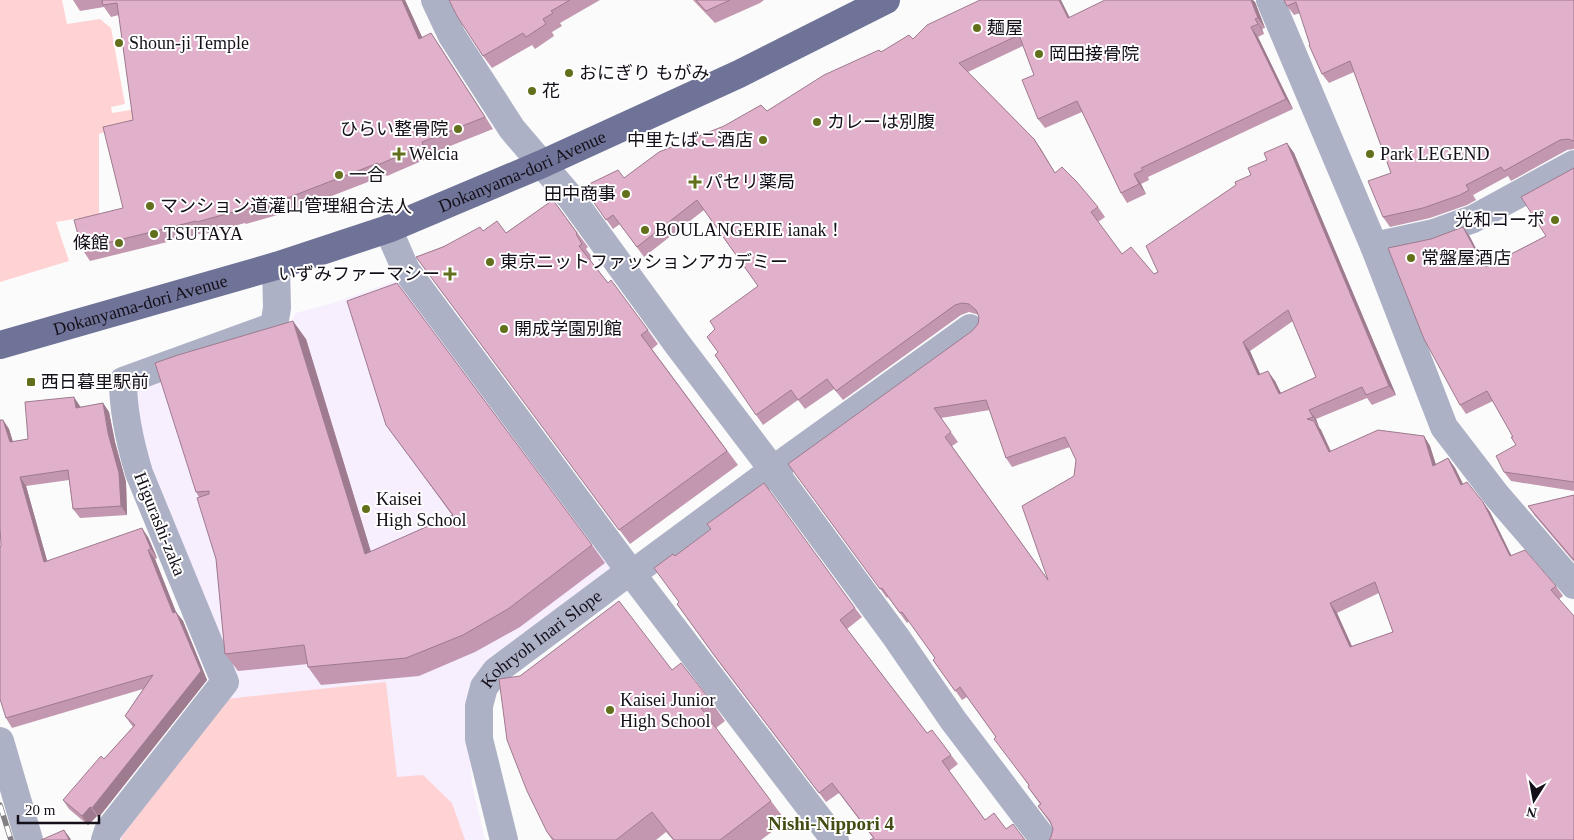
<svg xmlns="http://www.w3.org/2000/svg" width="1574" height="840" font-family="'Times New Roman','Noto Sans JP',serif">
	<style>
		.built { fill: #f7eefe }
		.green { fill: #ffd3d3 }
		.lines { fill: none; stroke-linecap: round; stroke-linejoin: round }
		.minor { stroke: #adb1c6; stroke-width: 28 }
		.major { stroke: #6e7397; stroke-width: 28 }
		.rail-casing { stroke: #837f85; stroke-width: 5.5 }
		.rail { stroke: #fff; stroke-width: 4; stroke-dasharray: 11; stroke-linecap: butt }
		.wall { fill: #c297af; fill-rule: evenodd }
		.shaded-wall { fill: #9e7b8e }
		.building { fill: #e1b0cb; stroke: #9e7b8e; fill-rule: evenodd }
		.poi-dot { fill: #62701b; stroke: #fff; stroke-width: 2 }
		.labels { text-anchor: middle; stroke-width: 4; stroke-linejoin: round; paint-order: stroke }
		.poi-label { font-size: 18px; fill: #150f1a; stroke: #fff; text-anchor: start }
		.street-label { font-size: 18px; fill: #150f1a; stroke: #fff }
		.neighbourhood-label { font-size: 19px; font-weight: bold; fill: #434c13; stroke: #fff }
	</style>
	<rect width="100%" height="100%" fill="#fbfbfb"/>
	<path class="built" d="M 398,280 L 615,570 L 467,715 L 472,784 L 485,840 L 115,840 L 233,683 L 139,447 L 131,391 L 283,334 L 296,313 L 333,303 Z"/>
	<path class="green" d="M 0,0 L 62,0 L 67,24 L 100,19 L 111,28 L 125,104 L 111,107 L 112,113 L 136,109 L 138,121 L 99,134 L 99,215 L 56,222 L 69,261 L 0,282 Z
		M 386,682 L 397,777 L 423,775 L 452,803 L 465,840 L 122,840 L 121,838 L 226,699 Z"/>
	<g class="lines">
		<g class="minor">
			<path d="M 435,0 L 452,36 L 512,129 L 571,198 L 678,345 L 773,470 L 896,637 L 953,720 L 1044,840"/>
			<path d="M 1270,0 L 1374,246 L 1444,427 L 1497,496 L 1574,585"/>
			<path d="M 388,229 L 406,270 L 632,574 L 835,840"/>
			<path d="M 1374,246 L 1434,233 L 1473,219 L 1574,164"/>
			<path d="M 632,574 L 785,461 L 970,328"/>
			<path d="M 0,741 L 29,840"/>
			<path d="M 105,840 L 108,831 L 225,682 L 139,473 C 130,443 123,412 123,381 L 274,326 L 277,308 L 276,266"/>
			<path id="s1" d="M 504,840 L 479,739 L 479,706 L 484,687 L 496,671 L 630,571"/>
		</g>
		<path class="major" id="s2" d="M 0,345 L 276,266 L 388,229 L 542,164 L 739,74 L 886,0"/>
		<defs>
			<path id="rail" d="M 0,805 L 11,840"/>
		</defs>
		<use href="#rail" class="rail-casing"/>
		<use href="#rail" class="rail"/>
	</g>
	<path class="wall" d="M 73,0 L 405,0 L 422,37 L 439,45 L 493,129 L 430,154 L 431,157 L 387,176 L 386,175 L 298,209 L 246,224 L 245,223 L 205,234 L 204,233 L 90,261 L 82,249 L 123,208 L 133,120 L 119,15 L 111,17 L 104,7 L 80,11 Z
		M 449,0 L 600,0 L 560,23 L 562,26 L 552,32 L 554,36 L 535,49 L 532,45 L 492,68 L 483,56 Z
		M 693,0 L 764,0 L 760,3 L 715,23 Z
		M 1284,0 L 1574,0 L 1574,149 L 1567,150 L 1511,181 L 1508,176 L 1473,195 L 1476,200 L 1467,205 L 1430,218 L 1390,227 L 1383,217 L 1391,173 L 1354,72 L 1329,83 L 1322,74 L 1310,45 L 1300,13 L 1294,15 L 1287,6 Z
		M 1255,2 L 1265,28 L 1262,29 L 1264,34 L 1258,37 L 1293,109 L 1148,177 L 1149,180 L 1141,184 L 1146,194 L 1127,203 L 1121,193 L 1082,112 L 1045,128 L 1038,119 L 1034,75 L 1023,46 L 968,72 L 1034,139 L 1055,173 L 1098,207 L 1105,217 L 1098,222 L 1122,254 L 1154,274 L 1158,272 L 1251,175 L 1267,160 L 1287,143 L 1294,153 L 1396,395 L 1372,405 L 1367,398 L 1316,419 L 1319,427 L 1321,430 L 1331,451 L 1424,436 L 1430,446 L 1436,464 L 1448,458 L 1455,468 L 1463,484 L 1483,502 L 1490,512 L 1511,555 L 1556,586 L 1563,596 L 1559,599 L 1051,837 L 1053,829 L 1050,823 L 1038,806 L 1040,804 L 1028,787 L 1029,786 L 996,737 L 967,697 L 962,700 L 933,660 L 935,658 L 909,621 L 907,623 L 888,597 L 887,598 L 795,473 L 972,331 L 978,324 L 979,317 L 978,315 L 976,314 L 969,312 L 961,315 L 843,400 L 834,389 L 805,409 L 798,400 L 763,425 L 715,355 L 718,352 L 758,286 L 704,210 L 644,257 L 620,224 L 613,229 L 583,187 L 624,178 L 767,111 L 881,52 L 913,39 L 1070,17 ZM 1293,321 L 1316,377 L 1281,393 L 1275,381 L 1260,375 L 1250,351 ZM 990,410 L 1006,458 L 1012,467 L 1070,447 L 1076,460 L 1074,476 L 1048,580 L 952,446 L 958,442 L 941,418 ZM 1379,593 L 1393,632 L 1352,646 L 1337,613 Z
		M 1574,168 L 1574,491 L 1511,481 L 1504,472 L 1516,445 L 1513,437 L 1493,401 L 1466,414 L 1460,405 L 1431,239 L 1463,227 L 1470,237 L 1479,254 L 1480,254 L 1487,266 L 1546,236 Z
		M 553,200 L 588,247 L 586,249 L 593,258 L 590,260 L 608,283 L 648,330 L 658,344 L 652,349 L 738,465 L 630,544 L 416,257 L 483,231 L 506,233 Z
		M 306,339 L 371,552 L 452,515 L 386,425 L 592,545 L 605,563 L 520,627 L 475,652 L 419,676 L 321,685 L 308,667 L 308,664 L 238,671 L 225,654 L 216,559 L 199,497 L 196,492 Z
		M 103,403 L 109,412 L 115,442 L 126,482 L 127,515 L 80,518 L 73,509 L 69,480 L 26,486 L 47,561 L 148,537 L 157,558 L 155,559 L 176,612 L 183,621 L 207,680 L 99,817 L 97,816 L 88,825 L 69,809 L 63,800 L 104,759 L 133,727 L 125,716 L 143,689 L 12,728 L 6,718 L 1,546 L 3,420 L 9,429 L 13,442 L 28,439 L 80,406 L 81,407 Z
		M 1574,495 L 1574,562 L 1535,516 L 1528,506 Z
		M 675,556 L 855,608 L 862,617 L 847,629 L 927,733 L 951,755 L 958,764 L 949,771 L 985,820 L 1006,829 L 1025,840 L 873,838 L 839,793 L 826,802 L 721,665 L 677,604 L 679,603 Z
		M 672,670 L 711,701 L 725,721 L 716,728 L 771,801 L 786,821 L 761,840 L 673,840 L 666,832 L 656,840 L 552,840 L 547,832 Z"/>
	<path class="shaded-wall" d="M 402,0 L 405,0 L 428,50 L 419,39 Z
		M 1059,0 L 1061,0 L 1075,28 L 1068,18 Z
		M 1251,0 L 1253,0 L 1255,2 L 1265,28 L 1258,18 Z
		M 1255,19 L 1262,29 L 1264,34 Z
		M 1251,27 L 1258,37 L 1293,109 L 1286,99 Z
		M 431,33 L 439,45 L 493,129 L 485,117 Z
		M 1034,139 L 1041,149 L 1061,183 L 1055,173 Z
		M 1287,143 L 1294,153 L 1396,395 L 1389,386 Z
		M 1134,174 L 1141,184 L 1146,194 L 1139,184 Z
		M 1463,227 L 1470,237 L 1484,265 L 1478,255 Z
		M 1480,254 L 1486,264 L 1493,276 L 1486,267 Z
		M 293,321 L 306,339 L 377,572 L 365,554 Z
		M 1243,342 L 1250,351 L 1265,385 L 1258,375 Z
		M 1268,371 L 1275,381 L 1286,404 L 1279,394 Z
		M 74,397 L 80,406 L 82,417 L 76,408 Z
		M 103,403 L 109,412 L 115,442 L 126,482 L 127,515 L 121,506 Z
		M 1309,410 L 1316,419 L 1319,427 L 1313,417 Z
		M 3,420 L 9,429 L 16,452 L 10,442 Z
		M 1314,421 L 1321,430 L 1335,462 L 1329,452 Z
		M 1424,436 L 1430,446 L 1439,476 L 1433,466 Z
		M 1448,458 L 1455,468 L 1468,494 L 1461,485 Z
		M 20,477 L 26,486 L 50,571 L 44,562 Z
		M 1483,502 L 1490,512 L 1516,565 L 1510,556 Z
		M 142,528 L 148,537 L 157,558 L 151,549 Z
		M 148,550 L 155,559 L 180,622 L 173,613 Z
		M 1330,603 L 1337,613 L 1356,656 L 1350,647 Z
		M 176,612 L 183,621 L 207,680 L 99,817 L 92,808 L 201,671 Z
		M 90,807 L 97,816 L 88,825 L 82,816 Z
		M 64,830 L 70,838 L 71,840 L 69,840 Z"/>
	<path class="building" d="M 102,0 L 402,0 L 419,39 L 431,33 L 485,117 L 422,142 L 423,145 L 378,165 L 378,163 L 290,197 L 238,212 L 237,211 L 197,222 L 196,221 L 82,249 L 74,220 L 123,208 L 103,127 L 133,120 L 117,3 L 103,5 Z
		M 449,0 L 570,0 L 551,11 L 553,13 L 543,19 L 546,24 L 526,37 L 523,33 L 483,56 L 457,16 Z
		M 696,0 L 730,0 L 706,11 Z
		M 980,0 L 1059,0 L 1068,18 L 1105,0 L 1251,0 L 1258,18 L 1255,19 L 1258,24 L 1251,27 L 1286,99 L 1141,168 L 1143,170 L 1134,174 L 1139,184 L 1121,193 L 1077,101 L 1038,119 L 1022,80 L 1034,75 L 1019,35 L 959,63 L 1034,139 L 1055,173 L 1062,167 L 1077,182 L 1098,207 L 1091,212 L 1122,254 L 1131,247 L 1154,274 L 1158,272 L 1146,246 L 1236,185 L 1235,182 L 1251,175 L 1248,168 L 1267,160 L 1264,153 L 1287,143 L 1389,386 L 1366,395 L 1362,387 L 1309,410 L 1313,417 L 1307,419 L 1314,421 L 1329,452 L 1378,430 L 1424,436 L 1433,466 L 1448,458 L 1461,485 L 1467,482 L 1483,502 L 1510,556 L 1525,550 L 1556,586 L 1551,590 L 1574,616 L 1574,840 L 1049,840 L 1051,837 L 1053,829 L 1050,821 L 1038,806 L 1041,804 L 1028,787 L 1029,785 L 994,739 L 996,737 L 960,687 L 955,691 L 933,660 L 935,658 L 902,612 L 900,613 L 882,588 L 880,589 L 788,464 L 972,331 L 978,324 L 979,317 L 976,310 L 969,304 L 962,303 L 955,305 L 836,391 L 827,379 L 798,400 L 791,390 L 756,415 L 715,355 L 718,352 L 707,337 L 715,329 L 710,321 L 758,286 L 697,200 L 637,247 L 613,215 L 606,220 L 583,187 L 618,170 L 624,178 L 659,152 L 724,126 L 761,105 L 767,111 L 824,75 L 879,50 L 881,52 L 909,35 L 913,39 L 927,25 ZM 1288,310 L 1316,377 L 1279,394 L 1268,371 L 1258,375 L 1243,342 ZM 986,400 L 1006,458 L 1065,437 L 1076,460 L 1074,476 L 1022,506 L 1048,580 L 945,437 L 951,432 L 934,408 ZM 1375,582 L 1393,632 L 1350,647 L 1330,603 Z
		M 1284,0 L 1574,0 L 1574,141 L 1568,139 L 1560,140 L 1504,171 L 1501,167 L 1466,185 L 1469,190 L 1460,195 L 1423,208 L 1383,217 L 1368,181 L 1391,173 L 1350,61 L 1322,74 L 1309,45 L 1310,45 L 1296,2 L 1287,6 Z
		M 1574,168 L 1574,482 L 1504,472 L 1496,456 L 1516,445 L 1511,437 L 1513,437 L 1487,391 L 1460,405 L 1424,339 L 1388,248 L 1431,239 L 1463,227 L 1478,255 L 1480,254 L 1486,267 L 1546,236 L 1521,197 Z
		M 553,200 L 577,233 L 576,234 L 582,244 L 579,246 L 608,283 L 611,280 L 648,330 L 641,335 L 727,451 L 619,530 L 416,257 L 443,247 L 480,227 L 483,231 L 497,221 L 506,233 Z
		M 397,283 L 592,545 L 508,609 L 463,635 L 406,658 L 308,667 L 304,645 L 225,654 L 216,559 L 197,498 L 209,494 L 209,491 L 196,492 L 155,363 L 178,355 L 293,321 L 365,554 L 453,515 L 386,425 L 347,301 Z
		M 74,397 L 76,408 L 103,403 L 108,433 L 119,473 L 121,506 L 73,509 L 68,470 L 20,477 L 44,562 L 142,528 L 151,549 L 148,550 L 173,613 L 176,612 L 201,671 L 92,808 L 90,807 L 82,816 L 63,800 L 101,756 L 104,759 L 135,725 L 125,716 L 153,675 L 6,718 L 0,699 L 0,547 L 1,546 L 0,526 L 0,420 L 3,420 L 10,442 L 28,439 L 25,402 Z
		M 764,483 L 855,608 L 840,620 L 927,733 L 932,730 L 951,755 L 942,761 L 985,820 L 994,813 L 1006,829 L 1013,824 L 1025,840 L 870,840 L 874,838 L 832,783 L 819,793 L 714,655 L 677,604 L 679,602 L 654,568 L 673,554 L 675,556 L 711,529 L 707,524 Z
		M 1574,495 L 1574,560 L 1528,506 Z
		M 619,601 L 672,670 L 681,663 L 711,701 L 701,708 L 771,801 L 720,840 L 674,840 L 652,812 L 616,840 L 554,840 L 547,832 L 527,791 L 507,740 L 499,679 L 520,676 Z
		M 64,830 L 69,840 L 41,840 Z"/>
	<g class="poi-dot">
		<circle cx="977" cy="28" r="5"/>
		<circle cx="119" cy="43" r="5"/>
		<circle cx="1039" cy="54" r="5"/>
		<circle cx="569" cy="73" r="5"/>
		<circle cx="532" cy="91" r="5"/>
		<circle cx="817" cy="122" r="5"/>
		<circle cx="458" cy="129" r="5"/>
		<circle cx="763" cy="140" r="5"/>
		<path d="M396.5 146.5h5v5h5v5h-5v5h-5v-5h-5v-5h5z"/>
		<circle cx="1370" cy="154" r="5"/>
		<circle cx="339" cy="175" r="5"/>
		<path d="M692.5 174.5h5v5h5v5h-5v5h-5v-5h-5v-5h5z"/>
		<circle cx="626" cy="194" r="5"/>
		<circle cx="150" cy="206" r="5"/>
		<circle cx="1555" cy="220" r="5"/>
		<circle cx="645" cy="230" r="5"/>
		<circle cx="154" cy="234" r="5"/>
		<circle cx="119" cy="243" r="5"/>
		<circle cx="1411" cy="258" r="5"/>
		<circle cx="490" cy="262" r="5"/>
		<path d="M447.5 266.5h5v5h5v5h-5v5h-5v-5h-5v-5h5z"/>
		<circle cx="504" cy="329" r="5"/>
		<rect x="26" y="377" width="10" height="10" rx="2.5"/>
		<circle cx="366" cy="509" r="5"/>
		<circle cx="610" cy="710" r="5"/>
	</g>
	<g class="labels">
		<g class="poi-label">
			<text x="987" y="34">麺屋</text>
			<text x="129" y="49">Shoun-ji Temple</text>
			<text x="1049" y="60">岡田接骨院</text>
			<text x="579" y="79">おにぎり もがみ</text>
			<text x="542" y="97">花</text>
			<text x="827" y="128">カレーは別腹</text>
			<text x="448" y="135" text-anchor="end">ひらい整骨院</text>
			<text x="753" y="146" text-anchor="end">中里たばこ酒店</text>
			<text x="409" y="160">Welcia</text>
			<text x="1380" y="160">Park LEGEND</text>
			<text x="349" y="181">一合</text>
			<text x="705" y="188">パセリ薬局</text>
			<text x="616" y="200" text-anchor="end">田中商事</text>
			<text x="160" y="212">マンション道灌山管理組合法人</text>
			<text x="1545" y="226" text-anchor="end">光和コーポ</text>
			<text x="655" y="236">BOULANGERIE ianak！</text>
			<text x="164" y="240">TSUTAYA</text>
			<text x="109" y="249" text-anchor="end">條館</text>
			<text x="1421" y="264">常盤屋酒店</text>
			<text x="500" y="268">東京ニットファッションアカデミー</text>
			<text x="440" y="280" text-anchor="end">いずみファーマシー</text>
			<text x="514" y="335">開成学園別館</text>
			<text x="41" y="388">西日暮里駅前</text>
			<text x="376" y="505">Kaisei<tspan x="376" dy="21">High School</tspan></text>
			<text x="620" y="706">Kaisei Junior<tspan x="620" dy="21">High School</tspan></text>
		</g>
		<g class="street-label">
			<text dy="6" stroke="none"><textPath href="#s2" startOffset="551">Dokanyama-dori Avenue</textPath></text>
			<text dy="6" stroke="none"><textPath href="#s2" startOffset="146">Dokanyama-dori Avenue</textPath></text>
			<text transform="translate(160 524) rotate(68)" y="6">Higurashi-zaka</text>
			<text dy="6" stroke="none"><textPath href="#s1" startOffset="232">Kohryoh Inari Slope</textPath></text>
		</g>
		<g class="neighbourhood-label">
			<text x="831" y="830">Nishi-Nippori 4</text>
		</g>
	</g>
	<g transform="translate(1534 800) rotate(191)" stroke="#ffffff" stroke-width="4" paint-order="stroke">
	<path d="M0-4L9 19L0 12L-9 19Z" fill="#150f1a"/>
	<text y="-8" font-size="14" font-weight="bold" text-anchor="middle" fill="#150f1a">N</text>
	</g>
	<path d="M18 815v8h81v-8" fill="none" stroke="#150f1a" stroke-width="2.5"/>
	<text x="25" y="815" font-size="15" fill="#150f1a" stroke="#ffffff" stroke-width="4" paint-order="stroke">20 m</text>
</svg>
